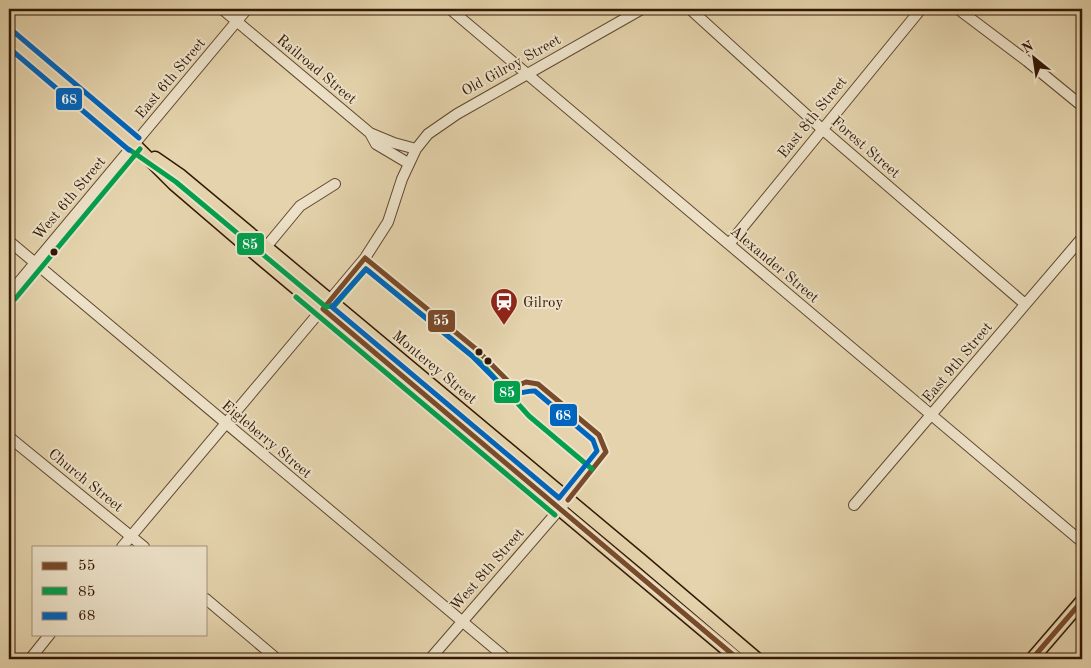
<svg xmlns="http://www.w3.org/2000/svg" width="1091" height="668" font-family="'Old Standard TT',serif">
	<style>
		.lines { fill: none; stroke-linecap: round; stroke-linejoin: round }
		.minor-casing { stroke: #5f472f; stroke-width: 12 }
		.major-casing { stroke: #331805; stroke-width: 15 }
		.minor { stroke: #ede2c9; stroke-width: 10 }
		.major { stroke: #e4d3ac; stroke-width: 12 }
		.bus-1-casing { stroke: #ede2c9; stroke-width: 9 }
		.bus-2-casing { stroke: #ede2c9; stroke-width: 9 }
		.bus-3-casing { stroke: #ede2c9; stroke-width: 9 }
		.bus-1 { stroke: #7a4b2a; stroke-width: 5 }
		.bus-2 { stroke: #039f4d; stroke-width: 5 }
		.bus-3 { stroke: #0065bd; stroke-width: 5 }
		.bus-dot { fill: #331805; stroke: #ede2c9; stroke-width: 2 }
		.labels { text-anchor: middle; stroke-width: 4; stroke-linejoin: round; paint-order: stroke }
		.street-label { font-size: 15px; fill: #331805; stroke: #ede2c9 }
		.poi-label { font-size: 15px; fill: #331805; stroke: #ede2c9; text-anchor: start }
		.line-badge { stroke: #ede2c9; stroke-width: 2 }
		.badge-label { font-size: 14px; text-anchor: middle; font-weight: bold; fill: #fff }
	</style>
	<rect width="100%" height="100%" fill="#e4d3ac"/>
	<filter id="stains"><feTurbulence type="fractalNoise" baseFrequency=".004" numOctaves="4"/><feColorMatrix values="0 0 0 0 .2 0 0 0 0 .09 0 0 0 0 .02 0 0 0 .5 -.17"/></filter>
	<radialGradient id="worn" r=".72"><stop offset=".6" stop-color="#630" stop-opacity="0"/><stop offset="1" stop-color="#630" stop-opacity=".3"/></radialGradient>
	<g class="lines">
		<defs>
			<path id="minor" d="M 222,9 L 370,133 L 376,144 L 408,163
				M 450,9 L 1082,542
				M 690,9 L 822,129 L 1025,304
				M 958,9 L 1027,61 L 1082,106
				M 370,133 L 394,143 L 416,149
				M 9,241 L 507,659
				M 729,244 L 921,9
				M 266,247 L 300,206 L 335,184
				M 9,294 L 247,9
				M 9,437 L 144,547
				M 854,505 L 1082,238
				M 122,547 L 365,258 L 388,222 L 402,179 L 416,149 L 428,134 L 457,114 L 642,9
				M 206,599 L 277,659
				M 30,659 L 50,634
				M 430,659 L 564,504"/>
			<path id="major" d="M 9,38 L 134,144 L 174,184 L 258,256 L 738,659
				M 155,158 L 181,176 L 642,561 L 757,659
				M 1032,659 L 1082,601"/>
		</defs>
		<use href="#minor" class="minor-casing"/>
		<use href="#major" class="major-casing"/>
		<use href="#minor" class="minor"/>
		<use href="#major" class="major"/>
		<defs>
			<path id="bus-1" d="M 365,258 L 476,349 L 514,387
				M 323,309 L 738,659
				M 323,309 L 365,258
				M 514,387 L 526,382 L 538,384 L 599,435 L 606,452 L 568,500
				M 1032,659 L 1082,601"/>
			<path id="bus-2" d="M 130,150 L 176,182 L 326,307 L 335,305 L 366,269 L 482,364 L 529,416 L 592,469
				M 296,297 L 555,515
				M 15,299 L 140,149"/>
			<path id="bus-3" d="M 14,32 L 139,138
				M 9,48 L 129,150
				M 366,269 L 471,355 L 509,393 C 517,396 526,390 535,391 L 593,440 L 597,451 L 559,498 L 332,307 Z"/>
		</defs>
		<use href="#bus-1" class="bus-1-casing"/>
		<use href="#bus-2" class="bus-2-casing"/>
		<use href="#bus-3" class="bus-3-casing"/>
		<use href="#bus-1" class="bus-1"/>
		<use href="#bus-2" class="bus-2"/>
		<use href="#bus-3" class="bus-3"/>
	</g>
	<defs>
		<symbol id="station-pin" viewBox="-11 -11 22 30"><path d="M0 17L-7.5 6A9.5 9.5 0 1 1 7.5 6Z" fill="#8f2418" stroke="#ede2c9"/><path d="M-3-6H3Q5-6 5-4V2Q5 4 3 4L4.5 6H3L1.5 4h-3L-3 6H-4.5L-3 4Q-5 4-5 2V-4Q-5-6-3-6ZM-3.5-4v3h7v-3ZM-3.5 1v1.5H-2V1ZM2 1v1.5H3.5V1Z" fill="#fff"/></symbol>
	</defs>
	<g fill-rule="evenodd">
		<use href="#station-pin" x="488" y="286" width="32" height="43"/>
	</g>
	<g class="bus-dot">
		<circle cx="54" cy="252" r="4.5"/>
		<circle cx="479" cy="352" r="4.5"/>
		<circle cx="488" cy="361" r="4.5"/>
	</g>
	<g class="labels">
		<g class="street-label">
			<text transform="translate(511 65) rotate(-29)" y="5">Old Gilroy Street</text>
			<text transform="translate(317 69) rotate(40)" y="5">Railroad Street</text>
			<text transform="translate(170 78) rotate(-50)" y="5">East 6th Street</text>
			<text transform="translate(812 117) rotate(-51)" y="5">East 8th Street</text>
			<text transform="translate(866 147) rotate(41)" y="5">Forest Street</text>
			<text transform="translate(69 198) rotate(-50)" y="5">West 6th Street</text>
			<text transform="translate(775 264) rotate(40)" y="5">Alexander Street</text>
			<text transform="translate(957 362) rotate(-50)" y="5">East 9th Street</text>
			<text transform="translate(435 367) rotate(40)" y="5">Monterey Street</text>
			<text transform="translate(267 439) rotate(40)" y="5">Eigleberry Street</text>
			<text transform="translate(86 480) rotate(39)" y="5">Church Street</text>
			<text transform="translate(487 569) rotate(-49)" y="5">West 8th Street</text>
		</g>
		<g class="poi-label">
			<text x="523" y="307">Gilroy</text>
		</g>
	</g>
	<g class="line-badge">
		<rect x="55" y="87" width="28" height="24" rx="5" fill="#0065bd"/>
		<rect x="236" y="232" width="29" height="24" rx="5" fill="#039f4d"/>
		<rect x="427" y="309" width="29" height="24" rx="5" fill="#7a4b2a"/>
		<rect x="493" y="380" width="28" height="24" rx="5" fill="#039f4d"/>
		<rect x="549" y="403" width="29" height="24" rx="5" fill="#0065bd"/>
	</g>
	<g class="badge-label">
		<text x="69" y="104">68</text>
		<text x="250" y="249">85</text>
		<text x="441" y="325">55</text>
		<text x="507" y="397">85</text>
		<text x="563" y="420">68</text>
	</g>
	<rect width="1091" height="668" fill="none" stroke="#e4d3ac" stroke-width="30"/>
	<rect x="10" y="10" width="1071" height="648" fill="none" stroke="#331805" stroke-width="2.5"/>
	<rect x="15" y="15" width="1061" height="638" fill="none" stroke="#331805"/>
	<rect x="32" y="546" width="175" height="90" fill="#ede2c9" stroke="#a3917b"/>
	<rect x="42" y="562" width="25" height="8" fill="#7a4b2a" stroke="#a3917b"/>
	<text x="78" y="570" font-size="15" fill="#331805">55</text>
	<rect x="42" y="587" width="25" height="8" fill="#039f4d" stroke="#a3917b"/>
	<text x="78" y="596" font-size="15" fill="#331805">85</text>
	<rect x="42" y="612" width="25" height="8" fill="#0065bd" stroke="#a3917b"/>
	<text x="78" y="620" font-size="15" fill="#331805">68</text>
	<g transform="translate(1034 58) rotate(330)" stroke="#ede2c9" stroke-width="4" paint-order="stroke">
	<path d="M0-4L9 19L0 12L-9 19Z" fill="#331805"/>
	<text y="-8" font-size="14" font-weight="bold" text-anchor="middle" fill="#331805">N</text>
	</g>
	<rect width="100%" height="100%" filter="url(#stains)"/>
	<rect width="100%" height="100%" fill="url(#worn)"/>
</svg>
